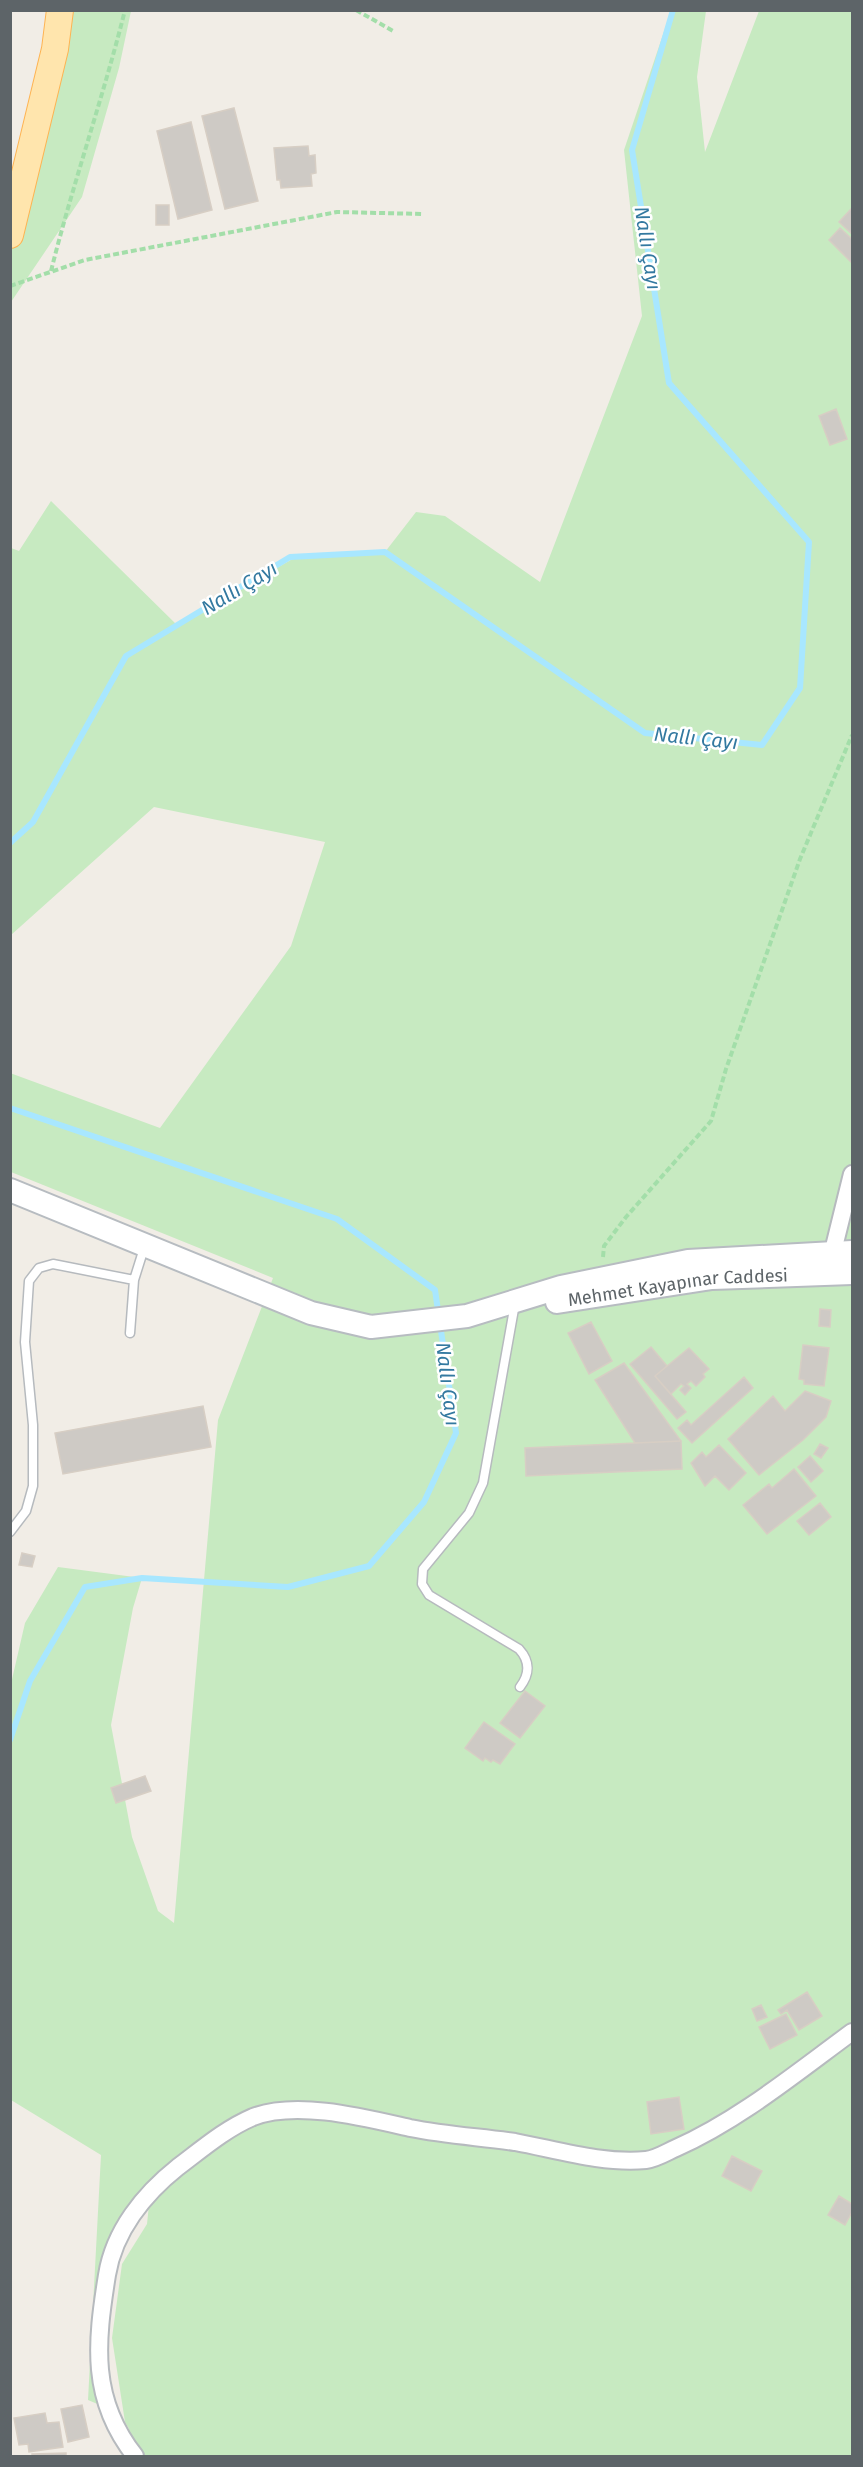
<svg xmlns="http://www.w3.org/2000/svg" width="863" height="2467" font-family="'Fira Sans',sans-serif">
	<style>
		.green { fill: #c7eac1 }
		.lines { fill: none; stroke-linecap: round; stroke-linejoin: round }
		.stream { stroke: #a8e7ff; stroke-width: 6 }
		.building { fill: #cecac5; stroke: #d7cec4; stroke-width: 1.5 }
		.service-casing { stroke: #b6babe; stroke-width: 11 }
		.minor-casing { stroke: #b6babe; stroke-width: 20 }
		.secondary-casing { stroke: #b7bcc1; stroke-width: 26 }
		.primary-casing { stroke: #feb352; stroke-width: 28 }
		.path { stroke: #a3dea9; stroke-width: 4; stroke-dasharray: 6 3; stroke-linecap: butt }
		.service { stroke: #fff; stroke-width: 8 }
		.minor { stroke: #fff; stroke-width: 16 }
		.secondary { stroke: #fff; stroke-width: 22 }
		.primary { stroke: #ffe5ad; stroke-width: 26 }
		.labels { text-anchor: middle; stroke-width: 5; stroke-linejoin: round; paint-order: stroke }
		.street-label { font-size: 18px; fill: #5d6468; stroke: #fff }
		.water-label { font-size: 20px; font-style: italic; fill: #3379a0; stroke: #fff }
	</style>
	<rect width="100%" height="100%" fill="#f1ede6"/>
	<path class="green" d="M 60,11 L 131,11 L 119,68 L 82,197 L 11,302 L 11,235 Z
		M 671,11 L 706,11 L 697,77 L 705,152 L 759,11 L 852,11 L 852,2456 L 127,2456 L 129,2429 L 125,2422 L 112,2338 L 122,2264 L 147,2224 L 150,2195 L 122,2230 L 98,2331 L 107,2408 L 88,2400 L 101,2155 L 11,2100 L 10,1688 L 25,1623 L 58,1567 L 142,1578 L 133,1608 L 111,1725 L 132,1837 L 158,1911 L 174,1923 L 218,1420 L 273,1278 L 11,1172 L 10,1073 L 160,1128 L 291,946 L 325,842 L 154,807 L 11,935 L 11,548 L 19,551 L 51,501 L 177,625 L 296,557 L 385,552 L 416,512 L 445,516 L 540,582 L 642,316 L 624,150 Z"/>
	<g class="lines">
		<path class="stream" d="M 10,843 L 33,822 L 126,656 L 290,557 L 385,552 L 645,733 L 762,745 L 800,688 L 809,542 L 669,383 L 632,150 L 673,10
			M 10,1108 L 337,1219 L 435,1290 L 456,1433 L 424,1502 L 369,1566 L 288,1587 L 142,1578 L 85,1587 L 30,1681 L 10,1740"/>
	</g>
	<path class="building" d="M 234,108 L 258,201 L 225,209 L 202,116 Z
		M 191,122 L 212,210 L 178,219 L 157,131 Z
		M 308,146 L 309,156 L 315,155 L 316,173 L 311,174 L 312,186 L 281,188 L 280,180 L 277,180 L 274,148 Z
		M 156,205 L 169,205 L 169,225 L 156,225 Z
		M 852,208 L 852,234 L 839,222 Z
		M 840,228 L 852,239 L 852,263 L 829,240 Z
		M 836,409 L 847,439 L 830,445 L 819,416 Z
		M 820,1309 L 831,1310 L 830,1327 L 819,1326 Z
		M 591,1322 L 612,1361 L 589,1374 L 568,1333 Z
		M 803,1345 L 829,1348 L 824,1386 L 804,1384 L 804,1380 L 799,1379 Z
		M 651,1347 L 667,1366 L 655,1376 L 686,1412 L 677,1419 L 630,1364 Z
		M 689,1348 L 709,1369 L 703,1374 L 705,1377 L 696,1386 L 691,1381 L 687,1384 L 691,1388 L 685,1395 L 680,1390 L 684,1386 L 681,1384 L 671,1394 L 655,1376 Z
		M 624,1363 L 681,1441 L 635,1443 L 595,1380 Z
		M 744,1377 L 753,1388 L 692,1443 L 678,1428 L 687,1420 L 691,1425 Z
		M 805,1391 L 831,1401 L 826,1417 L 803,1440 L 759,1475 L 728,1439 L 773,1396 L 785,1411 Z
		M 203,1406 L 211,1447 L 63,1474 L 55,1433 Z
		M 681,1441 L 682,1469 L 526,1476 L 525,1448 Z
		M 820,1444 L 828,1448 L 821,1458 L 814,1454 Z
		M 719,1445 L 746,1473 L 729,1490 L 715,1476 L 705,1486 L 691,1463 L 702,1452 L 706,1457 Z
		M 810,1456 L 823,1471 L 811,1482 L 798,1467 Z
		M 794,1469 L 816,1496 L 767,1534 L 743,1505 L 769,1484 L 772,1488 Z
		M 820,1503 L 831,1517 L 809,1535 L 797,1521 Z
		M 22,1553 L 35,1556 L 32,1567 L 19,1565 Z
		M 525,1691 L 545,1706 L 520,1738 L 500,1723 Z
		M 484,1722 L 515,1744 L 500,1764 L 493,1760 L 491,1762 L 485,1758 L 483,1761 L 465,1748 Z
		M 145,1776 L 151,1791 L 116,1803 L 111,1788 Z
		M 807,1992 L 822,2016 L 799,2030 L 787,2010 L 781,2014 L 778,2010 Z
		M 761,2005 L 767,2017 L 757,2021 L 752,2009 Z
		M 786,2014 L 797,2035 L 770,2049 L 759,2027 Z
		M 679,2097 L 684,2129 L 651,2134 L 647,2102 Z
		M 732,2156 L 762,2171 L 751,2191 L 722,2176 Z
		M 839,2196 L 852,2204 L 852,2212 L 845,2225 L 828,2215 Z
		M 82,2405 L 89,2437 L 68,2442 L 61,2409 Z
		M 45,2413 L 47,2423 L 59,2422 L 63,2447 L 29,2452 L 28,2444 L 19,2445 L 14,2418 Z
		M 66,2453 L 66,2456 L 32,2456 L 32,2454 Z"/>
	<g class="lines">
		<defs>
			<path id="service" d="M 514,1309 L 483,1483 L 469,1513 L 423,1569 L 422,1584 L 429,1595 L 519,1649 C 530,1661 530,1674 520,1687
				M 130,1333 L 134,1280 L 145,1245
				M 10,1532 L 26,1511 L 33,1486 L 33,1425 L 25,1342 L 29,1281 L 39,1268 L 53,1264 L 134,1280"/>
			<path id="minor" d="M 833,1251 L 852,1174
				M 135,2456 C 90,2399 96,2343 107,2275 C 114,2231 144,2194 178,2167 C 202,2149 225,2129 253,2117 C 297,2100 366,2118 410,2128 C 445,2135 480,2137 515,2142 C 558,2150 602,2164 646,2160 C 656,2159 667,2152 676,2148 C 739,2120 796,2073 852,2032"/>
			<g id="secondary">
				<path d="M 10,1190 L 311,1313 L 371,1327 L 467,1316 L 561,1287 L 688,1261 L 852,1252"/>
				<path id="s1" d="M 557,1302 L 712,1278 L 852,1273"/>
			</g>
			<path id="primary" d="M 10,235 L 55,49 L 60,10"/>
		</defs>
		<use href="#service" class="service-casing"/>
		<use href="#minor" class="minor-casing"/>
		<use href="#secondary" class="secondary-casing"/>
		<use href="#primary" class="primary-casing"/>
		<path class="path" d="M 356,10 L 395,32
			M 51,271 C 73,183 103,98 125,10
			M 10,286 L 85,260 L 337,212 L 424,214
			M 603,1257 L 604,1246 L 626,1217 L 711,1121 L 726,1069 L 800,859 L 852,735"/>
		<use href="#service" class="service"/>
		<use href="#minor" class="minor"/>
		<use href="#secondary" class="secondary"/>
		<use href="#primary" class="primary"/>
	</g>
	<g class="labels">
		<g class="street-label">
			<text dy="6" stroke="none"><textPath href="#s1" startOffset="122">Mehmet Kayapınar Caddesi</textPath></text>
		</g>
		<g class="water-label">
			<text transform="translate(648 248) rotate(81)" y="7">Nallı Çayı</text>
			<text transform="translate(239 588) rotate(-31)" y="7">Nallı Çayı</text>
			<text transform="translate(696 738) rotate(6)" y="7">Nallı Çayı</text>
			<text transform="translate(448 1384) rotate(83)" y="7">Nallı Çayı</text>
		</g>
	</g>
	<rect width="863" height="2467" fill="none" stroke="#5d6468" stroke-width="24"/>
</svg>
